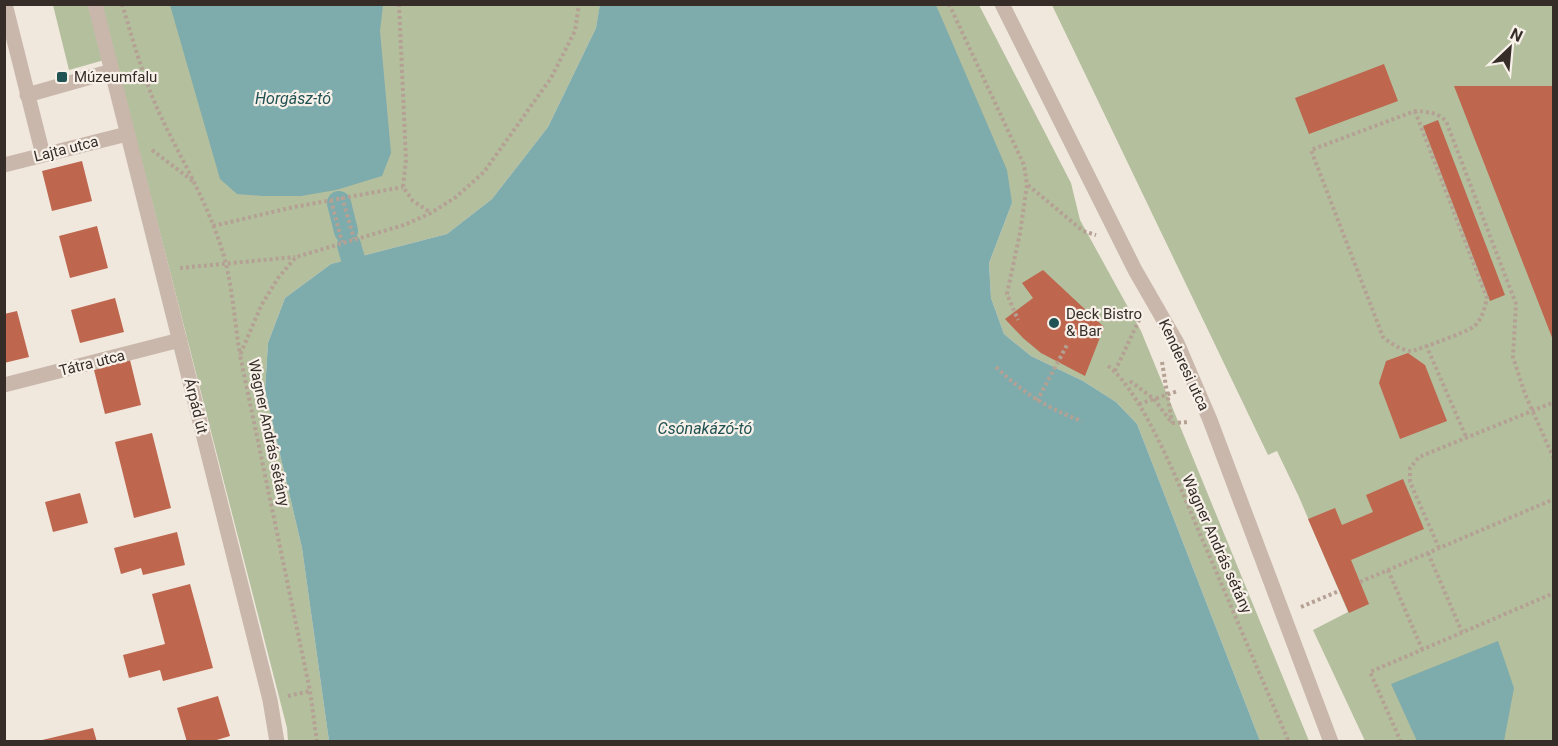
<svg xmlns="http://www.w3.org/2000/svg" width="1558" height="746" font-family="Roboto,sans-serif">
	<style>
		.green { fill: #b4bf9e }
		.water { fill: #7eabac }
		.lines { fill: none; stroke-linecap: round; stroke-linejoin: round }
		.canal { stroke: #7eabac; stroke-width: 24 }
		.building { fill: #be664e }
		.path { stroke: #b4a194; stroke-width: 4; stroke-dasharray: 3 3; stroke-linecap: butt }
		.minor { stroke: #c8b7aa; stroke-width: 15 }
		.poi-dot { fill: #215254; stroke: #f8f1e9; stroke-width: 2 }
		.labels { text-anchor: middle; stroke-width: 4.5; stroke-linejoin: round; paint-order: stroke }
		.poi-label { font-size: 15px; fill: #362d29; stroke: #f8f1e9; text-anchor: start }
		.street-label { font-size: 15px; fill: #362d29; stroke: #f8f1e9 }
		.water-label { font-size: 16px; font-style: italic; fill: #215254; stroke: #f8f1e9 }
	</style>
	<rect width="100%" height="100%" fill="#f0e7dd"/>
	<path class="green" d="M 53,5 L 600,5 L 596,28 L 548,127 L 492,199 L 447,234 L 331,264 L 285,298 L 268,343 L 265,390 L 302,548 L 329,741 L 288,741 L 287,728 L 115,57 L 69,70 Z
		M 936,5 L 979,5 L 1071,183 L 1080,220 L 1141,331 L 1309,741 L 1260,741 L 1137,424 L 1116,402 L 1083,381 L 1031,356 L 1004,334 L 991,298 L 989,263 L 1012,203 Z
		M 1052,5 L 1553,5 L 1553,741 L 1365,741 L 1313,630 L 1348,612 L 1299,497 L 1277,451 L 1268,455 Z"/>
	<path class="water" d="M 600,4 L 936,5 L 1007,170 L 1012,203 L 989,263 L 991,298 L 1004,334 L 1031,356 L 1083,381 L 1116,402 L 1137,424 L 1260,741 L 329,741 L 302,548 L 265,390 L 268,343 L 285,298 L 331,264 L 447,234 L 492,199 L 548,127 L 596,28 Z
		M 170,5 L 383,5 L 380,31 L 391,153 L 382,176 L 336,190 L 301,196 L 264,196 L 237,194 L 220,179 Z
		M 1498,641 L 1514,688 L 1504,741 L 1417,741 L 1391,684 Z"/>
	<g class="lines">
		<path class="canal" d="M 339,203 L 346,231
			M 349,245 L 353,259"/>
	</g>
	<path class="building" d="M 1384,64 L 1398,101 L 1309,134 L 1295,98 Z
		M 1454,86 L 1554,86 L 1554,340 L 1553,340 Z
		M 1438,120 L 1505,295 L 1490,301 L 1423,126 Z
		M 82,161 L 92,201 L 52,211 L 42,171 Z
		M 97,226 L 108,268 L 70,278 L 59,236 Z
		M 1043,270 L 1104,327 L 1085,376 L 1041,353 L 1023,338 L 1005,319 L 1033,298 L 1022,283 Z
		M 115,298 L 124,332 L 80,343 L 71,310 Z
		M 17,311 L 29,357 L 4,363 L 4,314 Z
		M 1408,353 L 1425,365 L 1447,421 L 1400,439 L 1379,383 L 1386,361 Z
		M 130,360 L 141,405 L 105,414 L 94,370 Z
		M 152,433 L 171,508 L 134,518 L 115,442 Z
		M 1403,479 L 1424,529 L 1351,560 L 1369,604 L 1349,613 L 1308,519 L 1335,508 L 1342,525 L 1373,512 L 1366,495 Z
		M 80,493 L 88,523 L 53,532 L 45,502 Z
		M 177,532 L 185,565 L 143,575 L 141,568 L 121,574 L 114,548 Z
		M 190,584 L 213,668 L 163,681 L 160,670 L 129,678 L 123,655 L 165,644 L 152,594 Z
		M 218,696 L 230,736 L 210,742 L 187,742 L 177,708 Z
		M 93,728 L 97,742 L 38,742 L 38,741 Z"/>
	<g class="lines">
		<path class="path" d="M 122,4 C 134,44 145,84 163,121 C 186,168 213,213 226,264 C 233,293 235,325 240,355
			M 399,4 L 406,160 L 403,187 L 413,201 L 430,212
			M 949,4 L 1024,165 L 1027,185 L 1020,233 L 1007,294 L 1018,320
			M 1415,111 L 1487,298 C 1485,307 1482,321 1473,327 C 1469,331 1417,350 1412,351 C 1402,351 1390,343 1383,337 L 1311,150 L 1415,111 C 1428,112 1437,112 1446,121 L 1516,304 L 1513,357 L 1525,394 L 1554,459
			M 152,150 L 194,182
			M 1028,185 L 1083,231 L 1096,235
			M 342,197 L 354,239
			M 331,200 L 342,242
			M 213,226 L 294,207 L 403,187
			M 180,268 L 295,257
			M 1426,345 L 1467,439
			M 1162,362 L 1172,423
			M 1108,366 C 1144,393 1184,497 1203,541 C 1232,608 1260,675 1289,742
			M 996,367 C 1022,392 1048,409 1082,421
			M 1115,371 L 1140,318
			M 1130,381 L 1154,399 L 1172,423
			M 1037,401 L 1067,345
			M 1139,404 L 1178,391
			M 1172,423 L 1190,422
			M 1439,548 L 1410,482 L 1410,468 L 1419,457 L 1554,402
			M 1428,553 L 1462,632
			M 1388,570 L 1422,649
			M 1360,582 L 1554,499
			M 1301,607 L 1339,591
			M 288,696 L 310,691
			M 317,742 L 310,691 L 240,355 L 261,306 L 278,278 L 296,257 L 404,225 L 431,213 L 456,197 L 484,172 L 551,78 L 575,31 L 579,4
			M 1401,742 L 1370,672 L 1554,593"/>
		<path class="minor" d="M 5,4 L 43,155
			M 95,4 L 270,700 L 277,742
			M 1002,4 L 1135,270 L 1177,343 L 1210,420 L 1331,742
			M 27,95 L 112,71
			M 4,165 L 127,134
			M 4,385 L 180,340"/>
	</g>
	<g class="poi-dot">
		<rect x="56" y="71" width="12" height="12" rx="3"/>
		<circle cx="1054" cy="323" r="6"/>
	</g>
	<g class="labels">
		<g class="poi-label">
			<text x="74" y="82">Múzeumfalu</text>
			<text x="1066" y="319">Deck Bistro<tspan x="1066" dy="17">&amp; Bar</tspan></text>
		</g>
		<g class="street-label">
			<text transform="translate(66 149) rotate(-14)" y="5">Lajta utca</text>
			<text transform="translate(92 363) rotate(-14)" y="5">Tátra utca</text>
			<text transform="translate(1184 365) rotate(65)" y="5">Kenderesi utca</text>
			<text transform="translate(196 406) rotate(76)" y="5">Árpád út</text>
			<text transform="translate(269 433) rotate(78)" y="5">Wagner András sétány</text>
			<text transform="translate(1217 544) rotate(66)" y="5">Wagner András sétány</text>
		</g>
		<g class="water-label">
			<text x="293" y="104">Horgász-tó</text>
			<text x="705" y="434">Csónakázó-tó</text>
		</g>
	</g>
	<rect width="1558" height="746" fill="none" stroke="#362d29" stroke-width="12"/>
	<g transform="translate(1510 48) rotate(26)" stroke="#f8f1e9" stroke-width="4.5" paint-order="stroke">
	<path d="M0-4.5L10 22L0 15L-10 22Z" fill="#362d29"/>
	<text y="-9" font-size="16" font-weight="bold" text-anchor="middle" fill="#362d29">N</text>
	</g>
</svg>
